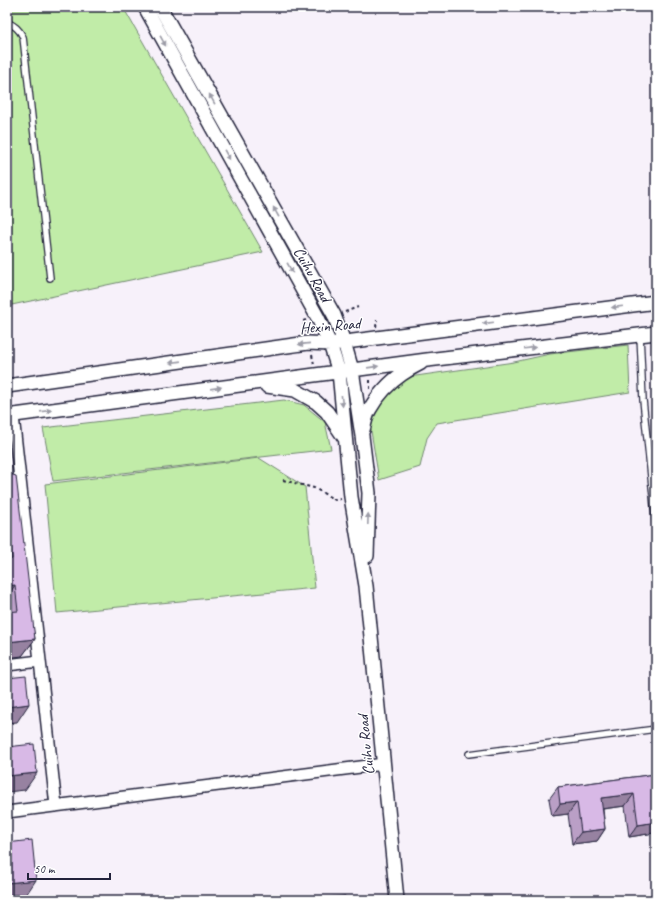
<svg xmlns="http://www.w3.org/2000/svg" width="663" height="907" font-family="Caveat,sans-serif">
	<style>
		.green { fill: #c1eca8; stroke: #728772 }
		.lines { fill: none; stroke-linecap: round; stroke-linejoin: round }
		.service-casing { stroke: #22223b; stroke-width: 8 }
		.minor-casing { stroke: #22223b; stroke-width: 14 }
		.tertiary-casing { stroke: #22223b; stroke-width: 16 }
		.path { stroke: #22223b; stroke-width: 2; stroke-dasharray: 3 3; stroke-linecap: butt }
		.service { stroke: #fff; stroke-width: 5.5 }
		.minor { stroke: #fff; stroke-width: 11 }
		.tertiary { stroke: #fff; stroke-width: 13 }
		.wall { fill: #ba9fc6; stroke: #22223b }
		.shaded-wall { fill: #9782a1; stroke: #22223b }
		.building { fill: #d8b9e6; stroke: #22223b }
		.oneway { fill: #9c9ca7 }
		.labels { text-anchor: middle; stroke-width: 3; stroke-linejoin: round; paint-order: stroke }
		.street-label { font-size: 16px; fill: #22223b; stroke: #fff }
	</style>
	<rect width="100%" height="100%" fill="#f7f1fa"/>
	<filter id="ink" filterUnits="userSpaceOnUse"><feTurbulence type="fractalNoise" baseFrequency=".025" numOctaves="2"/><feDisplacementMap in="SourceGraphic" scale="8" xChannelSelector="R" yChannelSelector="G"/><feConvolveMatrix kernelMatrix="1 2 1 2 8 2 1 2 1" color-interpolation-filters="sRGB"/></filter>
	<g filter="url(#ink)">
		<path class="green" d="M 7,7 L 123,7 L 263,252 L 7,306 Z
			M 628,345 L 630,392 L 437,423 L 427,438 L 420,467 L 379,480 L 370,425 L 376,407 L 395,385 L 409,377 L 514,362 L 550,354 Z
			M 284,400 L 304,405 L 325,422 L 331,449 L 53,481 L 43,428 Z
			M 259,458 L 305,487 L 315,588 L 57,613 L 45,484 Z"/>
		<g class="lines">
			<defs>
				<path id="service" d="M 7,22 C 15,26 19,29 23,37 L 50,278
					M 640,335 L 643,400 L 656,525
					M 469,754 L 656,729"/>
				<path id="minor" d="M 13,416 L 56,806
					M 7,665 L 40,661
					M 7,812 L 384,764"/>
				<path id="tertiary" d="M 145,7 L 318,318 L 330,344 L 339,372 L 351,497 L 366,586 L 397,900
					M 160,7 L 334,315 L 344,342 L 352,370 L 362,436 L 369,493 L 367,556
					M 7,386 L 308,343 L 330,344 L 656,302
					M 267,386 L 295,390 L 316,402 L 327,412 L 344,437
					M 7,416 L 427,360 L 656,333
					M 363,430 C 365,423 366,415 370,409 C 377,396 390,382 402,374 C 408,370 415,366 421,363"/>
			</defs>
			<use href="#service" class="service-casing"/>
			<use href="#minor" class="minor-casing"/>
			<use href="#tertiary" class="tertiary-casing"/>
			<path class="path" d="M 345,312 L 358,307
				M 306,320 L 303,321 L 306,333
				M 376,327 L 377,320
				M 312,355 L 314,364
				M 369,388 L 370,388 L 370,379
				M 283,480 L 314,488 L 335,500 L 341,499"/>
			<use href="#service" class="service"/>
			<use href="#minor" class="minor"/>
			<use href="#tertiary" class="tertiary"/>
		</g>
		<path class="wall" d="M 7,473 L 35,639 L 22,656 L 7,658 Z
			M 656,774 L 656,830 L 654,833 L 629,837 L 625,806 L 603,809 L 605,829 L 597,841 L 572,844 L 568,814 L 552,816 L 549,799 L 558,787 Z"/>
		<path class="shaded-wall" d="M 15,585 L 7,597 L 7,586 Z
			M 35,639 L 22,656 L 7,658 L 7,642 Z
			M 29,704 L 17,722 L 7,723 L 7,707 Z
			M 37,773 L 25,790 L 7,792 L 7,776 Z
			M 634,794 L 625,806 L 593,810 L 601,798 Z
			M 577,802 L 568,814 L 552,816 L 560,804 Z
			M 656,822 L 656,830 L 654,833 L 629,837 L 638,825 Z
			M 605,829 L 597,841 L 572,844 L 581,832 Z
			M 36,880 L 24,898 L 7,900 L 7,883 Z"/>
		<path class="building" d="M 7,473 L 16,476 L 35,639 L 7,642 L 7,612 L 18,611 L 15,585 L 7,586 L 7,560 L 12,559 L 9,533 L 7,533 Z
			M 26,676 L 29,704 L 7,707 L 7,678 Z
			M 34,744 L 37,773 L 7,776 L 7,747 Z
			M 656,774 L 656,822 L 638,825 L 634,794 L 601,798 L 605,829 L 581,832 L 577,802 L 560,804 L 558,787 Z
			M 32,840 L 36,880 L 7,883 L 7,843 Z
			M 345,896 L 346,900 L 305,900 Z"/>
		<defs><path id="oneway-solid" d="M-6-.8H1V-3.2L6.5 0L1 3.2V.8H-6Z"/></defs>
		<g class="oneway">
			<use href="#oneway-solid" transform="translate(163 41) rotate(61)"/>
			<use href="#oneway-solid" transform="translate(212 99) rotate(-119)"/>
			<use href="#oneway-solid" transform="translate(227 155) rotate(61)"/>
			<use href="#oneway-solid" transform="translate(276 212) rotate(-119)"/>
			<use href="#oneway-solid" transform="translate(290 268) rotate(61)"/>
			<use href="#oneway-solid" transform="translate(617 307) rotate(173)"/>
			<use href="#oneway-solid" transform="translate(488 323) rotate(173)"/>
			<use href="#oneway-solid" transform="translate(304 344) rotate(174)"/>
			<use href="#oneway-solid" transform="translate(530 348) rotate(-7)"/>
			<use href="#oneway-solid" transform="translate(175 362) rotate(172)"/>
			<use href="#oneway-solid" transform="translate(373 367) rotate(-8)"/>
			<use href="#oneway-solid" transform="translate(216 388) rotate(-8)"/>
			<use href="#oneway-solid" transform="translate(342 401) rotate(84)"/>
			<use href="#oneway-solid" transform="translate(46 411) rotate(-8)"/>
			<use href="#oneway-solid" transform="translate(368 519) rotate(-88)"/>
		</g>
	</g>
	<g class="labels">
		<g class="street-label">
			<text transform="translate(313 274) rotate(61)" y="6">Cuihu Road</text>
			<text transform="translate(330 325) rotate(-5)" y="6">Hexin Road</text>
			<text transform="translate(365 745) rotate(-96)" y="6">Cuihu Road</text>
		</g>
	</g>
	<rect width="663" height="907" fill="none" stroke="#fff" stroke-width="24"/>
	<rect x="12" y="12" width="639" height="883" fill="none" stroke="#22223b" stroke-width="1.5" filter="url(#ink)"/>
	<path d="M28 873v6h82v-6" fill="none" stroke="#22223b" stroke-width="2"/>
	<text x="34" y="873" font-size="12" fill="#22223b" stroke="#ffffff" stroke-width="3" paint-order="stroke">50 m</text>
</svg>
